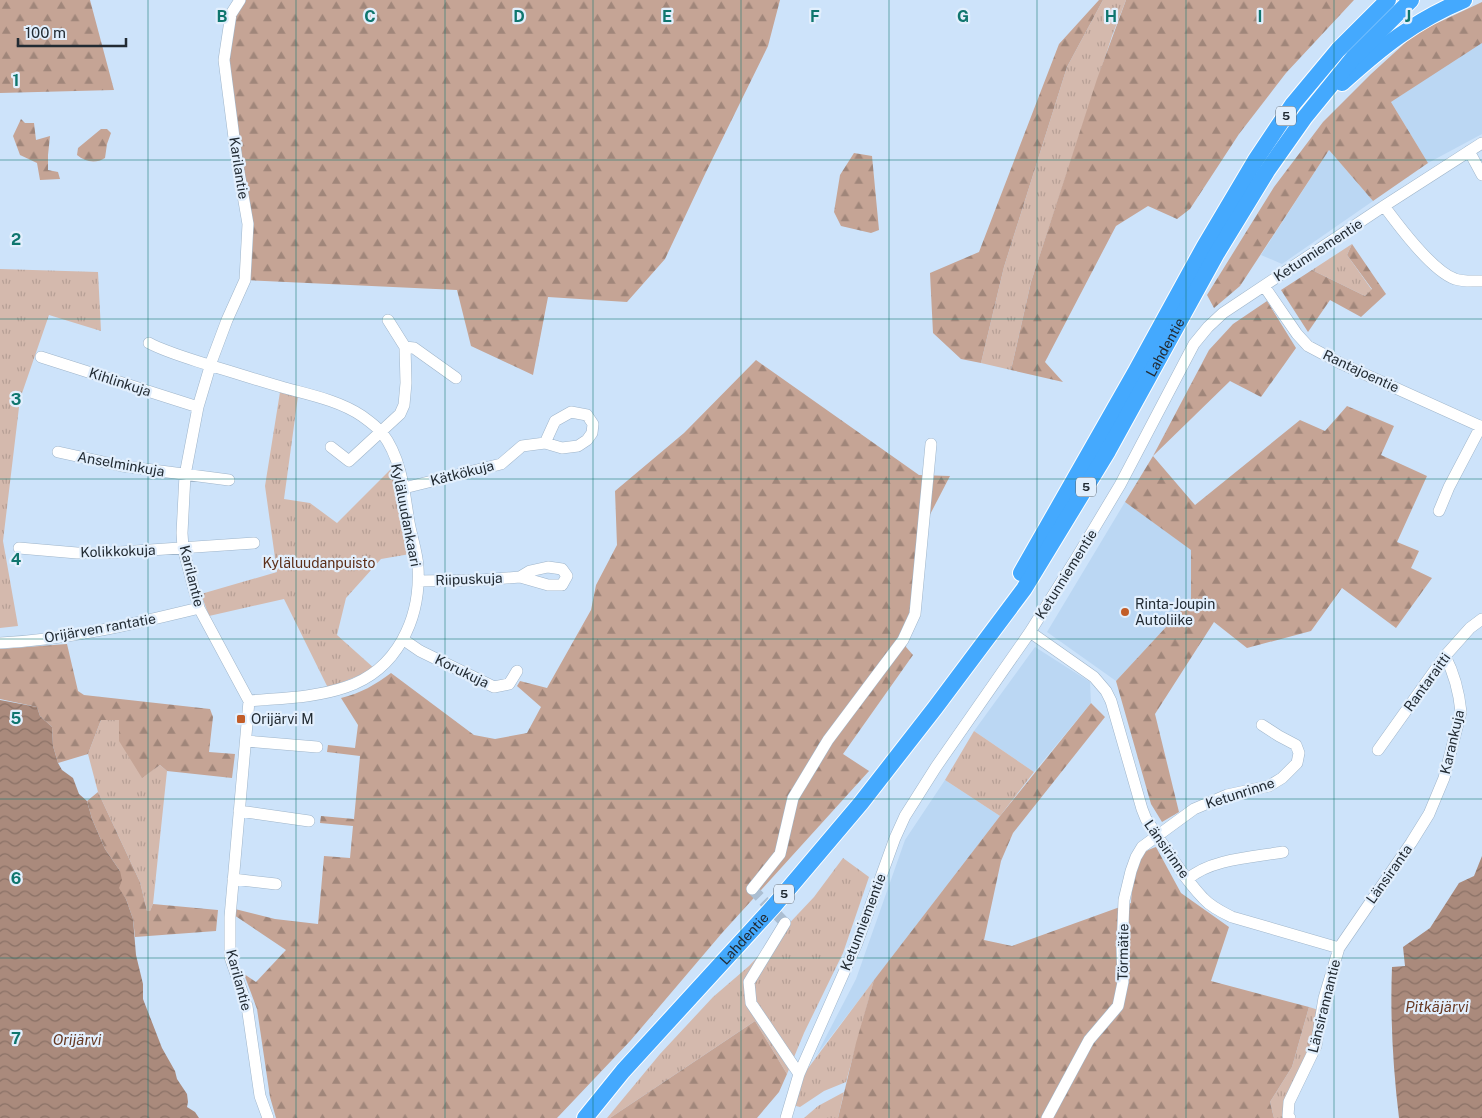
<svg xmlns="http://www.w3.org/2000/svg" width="1482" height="1118" font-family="'Public Sans',sans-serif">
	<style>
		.built { fill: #bbd7f3 }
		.grass { fill: url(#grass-tufts) }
		.forest { fill: url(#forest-firs) }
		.water { fill: url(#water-waves) }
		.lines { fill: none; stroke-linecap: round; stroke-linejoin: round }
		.minor-tunnel { stroke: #abbed2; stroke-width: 11; stroke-dasharray: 11 5.5; stroke-linecap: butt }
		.minor-casing { stroke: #9fb5ca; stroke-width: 12 }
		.highway-casing { stroke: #fff; stroke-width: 18 }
		.minor { stroke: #fff; stroke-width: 11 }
		.highway { stroke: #44a9fe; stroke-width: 16 }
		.grid { fill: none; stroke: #0f766e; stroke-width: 1; stroke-opacity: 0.55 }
		.poi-dot { fill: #c25d28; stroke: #e2effd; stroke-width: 2 }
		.labels { text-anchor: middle; stroke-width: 4.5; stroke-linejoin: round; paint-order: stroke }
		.shield { fill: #e2effd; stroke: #5c6670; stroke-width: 1 }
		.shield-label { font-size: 12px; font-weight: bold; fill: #222b33 }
		.street-label { font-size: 14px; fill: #222b33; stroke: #e2effd }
		.park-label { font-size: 14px; fill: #5c2f19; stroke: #e2effd }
		.poi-label { font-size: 14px; fill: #222b33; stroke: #e2effd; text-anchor: start }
		.water-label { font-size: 15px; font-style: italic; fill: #663822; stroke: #e2effd }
		.grid-label { font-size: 16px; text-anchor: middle; font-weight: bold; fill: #0f766e; stroke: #e2effd; stroke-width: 4.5; stroke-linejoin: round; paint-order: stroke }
	</style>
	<defs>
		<pattern id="grass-tufts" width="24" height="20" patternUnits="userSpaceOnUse" patternTransform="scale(1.25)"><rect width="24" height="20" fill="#d4b9ad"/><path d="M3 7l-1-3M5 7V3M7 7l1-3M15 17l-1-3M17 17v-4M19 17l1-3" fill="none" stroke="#b69f95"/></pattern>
		<pattern id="forest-firs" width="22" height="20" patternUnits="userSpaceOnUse" patternTransform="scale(1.25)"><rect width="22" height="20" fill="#c5a495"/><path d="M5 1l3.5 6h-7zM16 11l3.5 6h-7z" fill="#a0867a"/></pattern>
		<pattern id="water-waves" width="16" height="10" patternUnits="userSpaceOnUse" patternTransform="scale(1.25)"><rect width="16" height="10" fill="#aa8a7c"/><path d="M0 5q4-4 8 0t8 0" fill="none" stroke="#8a7166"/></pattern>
	</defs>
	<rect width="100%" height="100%" fill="#cde3fa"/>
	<path class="built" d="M 1482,41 L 1482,134 L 1428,163 L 1391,102 Z
		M 1329,150 L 1373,201 L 1282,264 L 1261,255 Z
		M 1125,502 L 1191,549 L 1191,600 L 1116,681 L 1047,632 Z
		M 1035,647 L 1090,682 L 1091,703 L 1034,772 L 974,731 Z
		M 945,780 L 1000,816 L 816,1056 L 856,979 L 905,840 Z"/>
	<path class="grass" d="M 1103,0 L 1126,0 L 1112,36 L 1031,282 L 1011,370 L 981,363 L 1004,267 L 1067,67 Z
		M 1352,244 L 1347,255 L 1372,290 L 1365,296 L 1312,270 Z
		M 0,269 L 98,272 L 101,331 L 49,315 L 20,399 L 3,541 L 18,626 L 0,628 Z
		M 280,392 L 298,396 L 284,499 L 310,503 L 337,523 L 393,467 L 399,484 L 410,554 L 381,559 L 346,598 L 337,635 L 375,669 L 328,688 L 284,599 L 209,616 L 201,594 L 277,572 L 265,486 Z
		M 101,720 L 119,720 L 142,777 L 160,765 L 167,771 L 153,904 L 150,911 L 147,911 L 140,882 L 98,792 L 88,754 Z
		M 974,731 L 1034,772 L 1000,816 L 945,780 Z
		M 843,858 L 869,877 L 843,953 L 804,1033 L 787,1074 L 755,1021 L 610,1118 L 607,1118 L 660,1054 L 713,997 L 749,966 L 814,897 Z
		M 874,980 L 846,1082 L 824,1091 L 800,1107 L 796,1106 L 796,1101 L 806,1071 Z
		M 1309,1007 L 1322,1011 L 1290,1118 L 1274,1118 L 1270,1102 L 1292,1067 Z
		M 844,1092 L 838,1118 L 804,1118 L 818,1106 Z"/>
	<path class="forest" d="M 0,0 L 90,0 L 114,90 L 0,93 Z
		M 240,0 L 780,0 L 768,46 L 706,172 L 665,259 L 627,302 L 548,297 L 533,375 L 471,346 L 457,290 L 245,280 L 243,224 L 224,60 Z
		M 1099,0 L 1103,0 L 1067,67 L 1004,267 L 981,363 L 961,359 L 933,333 L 930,273 L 979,252 L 1059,44 Z
		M 1126,0 L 1354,0 L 1286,73 L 1239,134 L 1190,209 L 1177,219 L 1148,206 L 1116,226 L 1045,362 L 1063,382 L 1011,370 L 1031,282 L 1097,79 Z
		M 1482,2 L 1482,43 L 1391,102 L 1428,163 L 1373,201 L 1329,150 L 1240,286 L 1214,308 L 1207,295 L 1274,187 L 1323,122 L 1371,74 L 1416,33 Z
		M 21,119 L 25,123 L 34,123 L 36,140 L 50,136 L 48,155 L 48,170 L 58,172 L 60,179 L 40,180 L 37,163 L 20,155 L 13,136 Z
		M 101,129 L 107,129 L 111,133 L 107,144 L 105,158 C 96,164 85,162 77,155 L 78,148 Z
		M 854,153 L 872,156 L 879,230 L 871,233 L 841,226 L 834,212 L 840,175 Z
		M 1352,244 L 1386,294 L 1361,317 L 1330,300 L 1308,332 L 1281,290 L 1312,270 L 1365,296 L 1372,289 L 1347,255 Z
		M 1267,301 L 1296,348 L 1261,397 L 1230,381 L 1153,456 L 1195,505 L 1300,420 L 1325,431 L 1347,406 L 1394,426 L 1381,455 L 1427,476 L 1397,542 L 1419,551 L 1411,568 L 1432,578 L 1396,628 L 1342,588 L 1311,631 L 1247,648 L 1214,622 L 1155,714 L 1179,812 L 1162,822 L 1151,804 L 1116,681 L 1191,600 L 1191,550 L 1125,502 L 1153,456 L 1209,350 L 1233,324 Z
		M 756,360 L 919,475 L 950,476 L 923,528 L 906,647 L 913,655 L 843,754 L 869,771 L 722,933 L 631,1040 L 557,1118 L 276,1118 L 270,1097 L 257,1009 L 244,974 L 256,982 L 286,950 L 234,915 L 235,909 L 275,919 L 318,924 L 324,856 L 350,858 L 353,826 L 320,823 L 321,816 L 354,819 L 360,756 L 327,752 L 328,745 L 355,748 L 358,725 L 341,698 C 361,693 375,685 391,673 L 474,735 L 495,739 L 527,733 L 541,707 L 517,686 L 520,681 L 547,688 L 591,610 L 596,585 L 617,545 L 615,491 L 684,433 Z
		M 67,644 L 78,691 L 84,695 L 210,709 L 213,717 L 209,752 L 235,754 L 232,778 L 167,771 L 160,765 L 142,778 L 119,741 L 119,720 L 101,720 L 88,754 L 58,763 L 53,746 L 52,727 L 40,716 L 37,707 L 0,699 L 0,649 Z
		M 1091,703 L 1105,717 L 1013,833 L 1001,861 L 984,940 L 1012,946 L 1131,903 C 1132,890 1134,861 1145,852 C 1148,850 1152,848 1156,847 L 1181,893 L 1229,927 L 1211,981 L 1309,1007 L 1292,1067 L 1270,1102 L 1274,1118 L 838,1118 L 856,1043 L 874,980 L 1000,816 Z
		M 98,792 L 140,882 L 147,911 L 150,911 L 153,904 L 218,910 L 216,931 L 135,937 L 133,919 L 126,899 L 118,888 L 120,871 L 105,849 L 92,819 L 87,801 Z
		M 755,1021 L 787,1074 L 779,1092 L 757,1118 L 610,1118 Z"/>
	<path class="water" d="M 0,700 L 37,707 L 40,716 L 52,727 L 53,746 L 58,763 L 62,770 L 73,778 L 79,794 L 87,801 L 92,819 L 105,849 L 120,871 L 122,880 L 119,888 L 126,899 L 133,919 L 136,955 L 143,984 L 143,999 L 162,1048 L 175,1071 L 177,1079 L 187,1094 L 188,1102 L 187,1107 L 195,1112 L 199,1118 L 0,1118 Z
		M 1482,856 L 1482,1118 L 1399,1118 C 1393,1068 1390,1017 1392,967 L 1405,966 L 1403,947 L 1430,928 L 1459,883 L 1474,876 Z"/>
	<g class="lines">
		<path class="minor-tunnel" d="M 752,889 L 785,923"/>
		<defs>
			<path id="minor" d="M 240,0 L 231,14 L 224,60 L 237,161 L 248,224 L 245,280 L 227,320 L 212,360 L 198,407 L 185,475 L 182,533 L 183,548 L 199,608 L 249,701 L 230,917 L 230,957 L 247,1006 L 260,1096 L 268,1118
				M 1469,151 L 1482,175
				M 1384,206 C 1398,225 1432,271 1455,279 C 1463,282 1473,281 1482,281
				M 1264,286 L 1297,334 L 1308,346 L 1340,363 L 1482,427
				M 149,343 C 168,353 191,359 212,366 C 236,373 260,381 285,388 C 311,395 340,401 362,416 C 369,421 377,427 382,433 C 400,456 404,488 408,516 C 410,533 417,550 418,567 C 421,619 397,670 346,687 C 314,698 281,698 249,701
				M 405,347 L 414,348 L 456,378
				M 41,357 L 198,407
				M 331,447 L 349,461 L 400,414 L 404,405 L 406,383 L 405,347 L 388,320
				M 58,452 L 122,466 L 229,480
				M 404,488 L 501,464 L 522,446 L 545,443 L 555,421 L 571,412 L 587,415 L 593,424 L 592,433 L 587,440 L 578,446 L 562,448 L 545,443
				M 1439,511 L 1449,487 L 1481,426
				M 19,548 L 77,553 L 106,553 L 254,543
				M 418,581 L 480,580 L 520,577 L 530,571 L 548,567 L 562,569 L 567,576 L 562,585 L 548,585 L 520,577
				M 1030,632 L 1094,677 L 1106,691 L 1111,701 L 1142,809 L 1146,819 C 1164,845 1181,875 1203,898 C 1211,907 1222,912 1232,917 L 1339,948
				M 404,640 L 420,651 L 494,687 L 509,684 L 517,671
				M 0,643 C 68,640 133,624 199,608
				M 246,741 L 317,747
				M 1378,750 L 1445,656 L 1470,628 L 1482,619
				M 239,811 L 309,821
				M 233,879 L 276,884
				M 1188,879 C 1210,859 1254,857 1283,852
				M 752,889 L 780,854 L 793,798 L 828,740 L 903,640 L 915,614 L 931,444
				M 785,923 L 749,982 L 751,1003 L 799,1074
				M 786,1118 L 799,1074 L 857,943 L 895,838 L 905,816 L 936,767 L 1030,632 L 1077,557 L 1120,485 L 1194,344 L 1208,327 L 1223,313 L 1384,206 L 1482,143
				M 1047,1118 L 1089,1040 L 1118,1006 L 1123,982 L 1122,949 L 1124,900 L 1131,871 L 1136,857 L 1142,847 L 1194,809 L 1227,795 L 1269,786 L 1282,778 L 1297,763 L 1299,753 L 1296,745 L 1279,736 L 1262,725
				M 1290,1118 L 1288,1116 L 1289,1102 L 1316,1046 L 1324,998 L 1339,948 L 1411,843 L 1429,814 L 1444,778 L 1461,712 C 1459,692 1454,673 1445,656"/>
			<g id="highway">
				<path d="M 1342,83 C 1382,47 1414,21 1464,0"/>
				<path d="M 1021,573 L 1136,371 L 1204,247 L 1255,161 L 1293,104 L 1338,50 L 1388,0"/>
				<path id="s1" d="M 585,1118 L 623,1071 L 773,907 L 861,803 L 935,708 L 1024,589 L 1108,451 L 1217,253 L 1267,171 L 1305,117 L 1353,58 L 1411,0"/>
			</g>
		</defs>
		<use href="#minor" class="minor-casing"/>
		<use href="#highway" class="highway-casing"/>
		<use href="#minor" class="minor"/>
		<use href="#highway" class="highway"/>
	</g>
	<path class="grid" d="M 148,0 L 148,1118M 296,0 L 296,1118M 445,0 L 445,1118M 593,0 L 593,1118M 741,0 L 741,1118M 889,0 L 889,1118M 1037,0 L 1037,1118M 1186,0 L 1186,1118M 1334,0 L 1334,1118M 0,160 L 1482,160M 0,319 L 1482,319M 0,479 L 1482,479M 0,639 L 1482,639M 0,799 L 1482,799M 0,958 L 1482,958"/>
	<g class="poi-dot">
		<circle cx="1125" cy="612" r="5"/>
		<rect x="236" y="714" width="10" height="10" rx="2.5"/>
	</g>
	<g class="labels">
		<g class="shield">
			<rect x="1276" y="106.5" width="20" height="19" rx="4"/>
			<rect x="1076" y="477.5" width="20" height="19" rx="4"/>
			<rect x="774" y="884.5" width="20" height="19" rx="4"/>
		</g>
		<g class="shield-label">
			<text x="1286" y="120">5</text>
			<text x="1086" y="491">5</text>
			<text x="784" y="898">5</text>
		</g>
		<g class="street-label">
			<text transform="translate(239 168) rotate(81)" y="5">Karilantie</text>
			<text transform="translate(1318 250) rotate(-33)" y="5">Ketunniementie</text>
			<text dy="5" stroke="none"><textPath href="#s1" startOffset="968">Lahdentie</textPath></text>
			<text transform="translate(1361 371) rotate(25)" y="5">Rantajoentie</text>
			<text transform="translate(120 382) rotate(18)" y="5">Kihlinkuja</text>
			<text transform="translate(121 464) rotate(10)" y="5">Anselminkuja</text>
			<text transform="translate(462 473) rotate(-14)" y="5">Kätkökuja</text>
			<text transform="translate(406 515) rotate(79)" y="5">Kyläluudankaari</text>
			<text transform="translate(118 551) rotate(-2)" y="5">Kolikkokuja</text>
			<text transform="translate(1066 574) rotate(-58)" y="5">Ketunniementie</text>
			<text transform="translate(192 576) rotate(76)" y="5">Karilantie</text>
			<text transform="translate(469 579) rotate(-2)" y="5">Riipuskuja</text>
			<text transform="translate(100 628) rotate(-10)" y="5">Orijärven rantatie</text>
			<text transform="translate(462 671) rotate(26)" y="5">Korukuja</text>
			<text transform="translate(1427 682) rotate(-54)" y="5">Rantaraitti</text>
			<text transform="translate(1452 742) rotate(-77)" y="5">Karankuja</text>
			<text transform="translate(1240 793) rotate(-18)" y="5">Ketunrinne</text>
			<text transform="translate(1167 849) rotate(55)" y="5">Länsirinne</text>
			<text transform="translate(1389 874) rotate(-55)" y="5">Länsiranta</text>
			<text transform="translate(863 922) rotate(-69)" y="5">Ketunniementie</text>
			<text dy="5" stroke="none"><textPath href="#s1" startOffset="240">Lahdentie</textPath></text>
			<text transform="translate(1123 952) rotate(-89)" y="5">Törmätie</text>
			<text transform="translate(239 980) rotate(75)" y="5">Karilantie</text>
			<text transform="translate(1324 1006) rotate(-76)" y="5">Länsirannantie</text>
		</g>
		<g class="park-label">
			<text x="319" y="568">Kyläluudanpuisto</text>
		</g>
		<g class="poi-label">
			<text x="1135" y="609">Rinta-Joupin<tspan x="1135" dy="16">Autoliike</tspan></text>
			<text x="251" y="724">Orijärvi M</text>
		</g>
		<g class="water-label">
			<text x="1437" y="1012">Pitkäjärvi</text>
			<text x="77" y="1045">Orijärvi</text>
		</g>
	</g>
	<g class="grid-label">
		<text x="222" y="22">B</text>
		<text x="370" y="22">C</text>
		<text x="519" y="22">D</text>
		<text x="667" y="22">E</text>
		<text x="815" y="22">F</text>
		<text x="963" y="22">G</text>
		<text x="1111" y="22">H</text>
		<text x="1260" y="22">I</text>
		<text x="1408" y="22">J</text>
		<text x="16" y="86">1</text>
		<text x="16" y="245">2</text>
		<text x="16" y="405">3</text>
		<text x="16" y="565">4</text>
		<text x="16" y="724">5</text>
		<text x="16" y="884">6</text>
		<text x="16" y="1044">7</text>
	</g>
	<path d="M18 38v8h108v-8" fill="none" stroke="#222b33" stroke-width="2.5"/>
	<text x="25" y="38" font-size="15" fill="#222b33" stroke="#e2effd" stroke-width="4" paint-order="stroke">100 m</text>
</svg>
